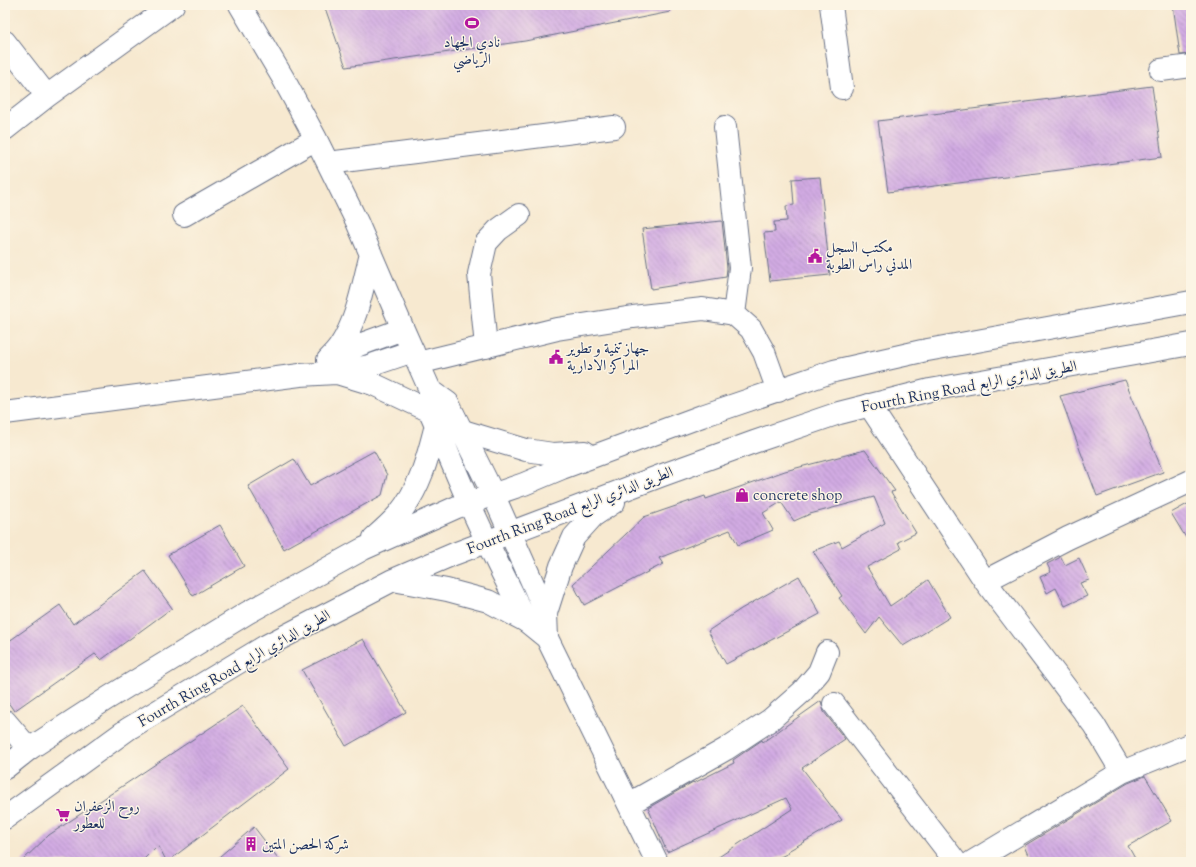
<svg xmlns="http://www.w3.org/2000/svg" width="1196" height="867" font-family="'Sorts Mill Goudy',Amiri,serif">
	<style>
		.building { fill: url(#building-back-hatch) }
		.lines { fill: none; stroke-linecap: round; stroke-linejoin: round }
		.minor-casing { stroke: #687086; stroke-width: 24 }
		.major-casing { stroke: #687086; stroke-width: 24 }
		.minor { stroke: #fff; stroke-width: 22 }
		.major { stroke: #fff; stroke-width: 22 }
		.labels { text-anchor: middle; stroke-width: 3; stroke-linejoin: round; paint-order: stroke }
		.poi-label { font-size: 15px; fill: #1b2f5e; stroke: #fcf5e5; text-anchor: start }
		.street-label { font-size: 15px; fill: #1b2f5e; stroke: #fcf5e5 }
	</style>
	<defs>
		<pattern id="building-back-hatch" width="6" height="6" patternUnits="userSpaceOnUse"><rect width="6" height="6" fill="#d2abe3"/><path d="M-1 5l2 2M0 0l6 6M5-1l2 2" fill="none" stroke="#aa8cbb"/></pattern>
	</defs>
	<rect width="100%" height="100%" fill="#fcf5e5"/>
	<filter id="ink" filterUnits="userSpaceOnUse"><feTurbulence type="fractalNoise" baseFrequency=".025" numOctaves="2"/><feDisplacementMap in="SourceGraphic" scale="8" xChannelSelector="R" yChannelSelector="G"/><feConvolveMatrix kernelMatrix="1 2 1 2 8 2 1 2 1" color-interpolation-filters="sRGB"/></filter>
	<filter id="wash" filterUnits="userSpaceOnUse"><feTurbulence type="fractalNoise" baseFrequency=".012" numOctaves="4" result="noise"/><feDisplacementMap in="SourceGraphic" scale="16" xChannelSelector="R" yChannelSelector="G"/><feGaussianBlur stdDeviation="0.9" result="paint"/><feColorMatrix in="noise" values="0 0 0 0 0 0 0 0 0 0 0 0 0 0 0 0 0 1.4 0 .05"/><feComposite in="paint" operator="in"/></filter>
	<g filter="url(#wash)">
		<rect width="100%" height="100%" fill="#f7e9d0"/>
		<g id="blocks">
			<path class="building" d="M 324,5 L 670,5 L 670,12 L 525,41 L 346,67 Z
				M 1173,5 L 1191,5 L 1191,54 L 1180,55 Z
				M 1152,86 L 1162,157 L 888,192 L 878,121 Z
				M 820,177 L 830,275 L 770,281 L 764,233 L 775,232 L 774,222 L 787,221 L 786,206 L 794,205 L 792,179 Z
				M 722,221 L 727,268 L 726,277 L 651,289 L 642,229 Z
				M 1125,380 L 1163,472 L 1097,496 L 1060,396 Z
				M 865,450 L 895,491 L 891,492 L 916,533 L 898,542 L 901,549 L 867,567 L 890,606 L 928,580 L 950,617 L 903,646 L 879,617 L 866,634 L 839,598 L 842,596 L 813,551 L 839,541 L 842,547 L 885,523 L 874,497 L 810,514 L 794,521 L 781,502 L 763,513 L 773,530 L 738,545 L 730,530 L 659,558 L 663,564 L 584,605 L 573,584 L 644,517 L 705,496 L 706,499 L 785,471 Z
				M 374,451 L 387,475 L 382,495 L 284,549 L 248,486 L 294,459 L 310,486 Z
				M 1191,502 L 1191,546 L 1171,513 Z
				M 220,525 L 244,566 L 193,596 L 168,555 Z
				M 1061,557 L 1065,565 L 1079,558 L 1089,580 L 1080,583 L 1087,596 L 1065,606 L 1056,588 L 1047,593 L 1040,577 L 1051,572 L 1047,564 Z
				M 145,571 L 172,608 L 101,660 L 95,654 L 14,711 L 5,698 L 5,644 L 60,605 L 73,624 Z
				M 799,576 L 820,614 L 726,664 L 708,631 L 741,609 Z
				M 363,639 L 406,712 L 346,746 L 302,670 Z
				M 821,701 L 824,712 L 845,739 L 802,768 L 842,820 L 788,851 L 789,853 L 769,862 L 711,862 L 792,809 L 786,798 L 667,852 L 648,808 L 693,782 L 694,783 L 734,763 L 733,760 L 762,740 L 763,742 Z
				M 243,706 L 289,769 L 167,862 L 158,845 L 141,862 L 21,862 L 49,835 Z
				M 1145,776 L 1172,821 L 1128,846 L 1137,862 L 1031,862 L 1024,846 L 1128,783 Z
				M 254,827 L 281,862 L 213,862 Z"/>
		</g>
	</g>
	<g filter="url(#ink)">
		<use href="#blocks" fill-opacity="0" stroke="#687086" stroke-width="1"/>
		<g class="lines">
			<defs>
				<path id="minor" d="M 240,5 L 283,78 L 316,139 L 357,222 L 403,329 L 430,390 L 430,411 L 469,503 L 487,542 L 526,621 L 547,638
					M 831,5 L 842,88
					M 5,42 L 47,96
					M 1161,70 L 1191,66
					M 725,127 L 740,268 L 734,314
					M 5,129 L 47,96 L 173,5
					M 328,163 L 614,127
					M 184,215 L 316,139
					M 486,347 L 479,274 L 486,243 L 498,230 L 519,215
					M 331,359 L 359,345 L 403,329
					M 328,360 C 332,356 337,351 340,346 C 358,319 363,284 371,254
					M 418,363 L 557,329 L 633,317 L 703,309 L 734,314 L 751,329 L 764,352 L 778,391
					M 337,373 L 373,384 L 430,411
					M 430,390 L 448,403 L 493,494 L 546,613 L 547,638 L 657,862
					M 869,405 L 985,581 L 1094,725 L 1122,772
					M 5,413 L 300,375 L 336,373 L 369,366 L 413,351
					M 985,581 L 1068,538 L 1191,481
					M 834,704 L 956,862
					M 5,721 L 29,749
					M 629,804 L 726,749 L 770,720 L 802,692 L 819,672 L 827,652
					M 972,862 L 1122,772 L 1191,744"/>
				<path id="major" d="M 463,431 L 526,450 L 553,454 L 585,452
					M 374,538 C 382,531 391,523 398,515 C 420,489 428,457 436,425
					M 393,580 L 447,590 L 488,601 L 526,621
					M 546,613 L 561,566 L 574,537 L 593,516 L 614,502
					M 5,768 L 29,749 L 108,698 L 247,613 L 363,549 L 457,507 L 524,484 L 562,468 L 702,416 L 834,371 L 922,351 L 1191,302
					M 5,818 L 128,729 L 264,647 L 393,580 L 454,554 L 660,476 L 754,442 L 839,413 L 930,390 L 1191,344"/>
			</defs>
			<use href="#minor" class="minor-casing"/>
			<use href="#major" class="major-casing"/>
			<use href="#minor" class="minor"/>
			<use href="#major" class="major"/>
		</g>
	</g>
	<defs>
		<symbol id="stadium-bare" viewBox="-9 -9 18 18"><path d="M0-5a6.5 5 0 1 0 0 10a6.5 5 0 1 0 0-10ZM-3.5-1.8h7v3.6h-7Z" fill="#b5179e" stroke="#fcf5e5" stroke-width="2.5" paint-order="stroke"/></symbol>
		<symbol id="civic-bare" viewBox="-9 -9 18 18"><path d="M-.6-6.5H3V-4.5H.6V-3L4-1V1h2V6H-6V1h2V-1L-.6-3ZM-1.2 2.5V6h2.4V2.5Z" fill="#b5179e" stroke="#fcf5e5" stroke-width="2.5" paint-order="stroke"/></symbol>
		<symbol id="shop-bare" viewBox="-9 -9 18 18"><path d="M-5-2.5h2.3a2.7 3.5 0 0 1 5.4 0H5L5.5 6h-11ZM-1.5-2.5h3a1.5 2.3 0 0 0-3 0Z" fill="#b5179e" stroke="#fcf5e5" stroke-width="2.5" paint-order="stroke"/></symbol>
		<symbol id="supermarket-bare" viewBox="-9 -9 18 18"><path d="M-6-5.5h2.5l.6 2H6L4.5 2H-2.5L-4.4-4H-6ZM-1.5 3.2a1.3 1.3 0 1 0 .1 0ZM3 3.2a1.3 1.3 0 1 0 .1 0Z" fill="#b5179e" stroke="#fcf5e5" stroke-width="2.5" paint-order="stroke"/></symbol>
		<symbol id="building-bare" viewBox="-9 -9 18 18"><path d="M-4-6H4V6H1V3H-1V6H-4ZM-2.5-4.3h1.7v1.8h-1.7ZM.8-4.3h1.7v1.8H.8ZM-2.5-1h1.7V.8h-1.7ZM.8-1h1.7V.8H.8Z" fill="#b5179e" stroke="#fcf5e5" stroke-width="2.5" paint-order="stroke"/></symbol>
	</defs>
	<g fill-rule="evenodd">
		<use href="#stadium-bare" x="462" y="13" width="20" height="20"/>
		<use href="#civic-bare" x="805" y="246" width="20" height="20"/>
		<use href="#civic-bare" x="546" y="347" width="20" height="20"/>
		<use href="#shop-bare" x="732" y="485" width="20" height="20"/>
		<use href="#supermarket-bare" x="53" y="805" width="20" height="20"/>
		<use href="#building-bare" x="241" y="834" width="20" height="20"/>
	</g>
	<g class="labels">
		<g class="poi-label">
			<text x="472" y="47" text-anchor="middle">نادي الجهاد<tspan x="472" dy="17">الرياضي</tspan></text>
			<text x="826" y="252">مكتب السجل<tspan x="826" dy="17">المدني راس الطوبة</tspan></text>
			<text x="567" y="353">جهاز تنمية و تطوير<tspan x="567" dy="17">المراكز الادارية</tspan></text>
			<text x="753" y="500">concrete shop</text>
			<text x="74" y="811">روح الزعفران<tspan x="74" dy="17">للعطور</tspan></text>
			<text x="262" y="849">شركة الحصن المتين</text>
		</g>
		<g class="street-label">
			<text transform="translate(969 386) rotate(-11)" y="5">Fourth Ring Road الطريق الدائري الرابع</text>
			<text transform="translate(570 510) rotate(-21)" y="5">Fourth Ring Road الطريق الدائري الرابع</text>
			<text transform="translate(234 668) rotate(-30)" y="5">Fourth Ring Road الطريق الدائري الرابع</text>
		</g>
	</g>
	<rect width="1196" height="867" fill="none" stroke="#fcf5e5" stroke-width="20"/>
</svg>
